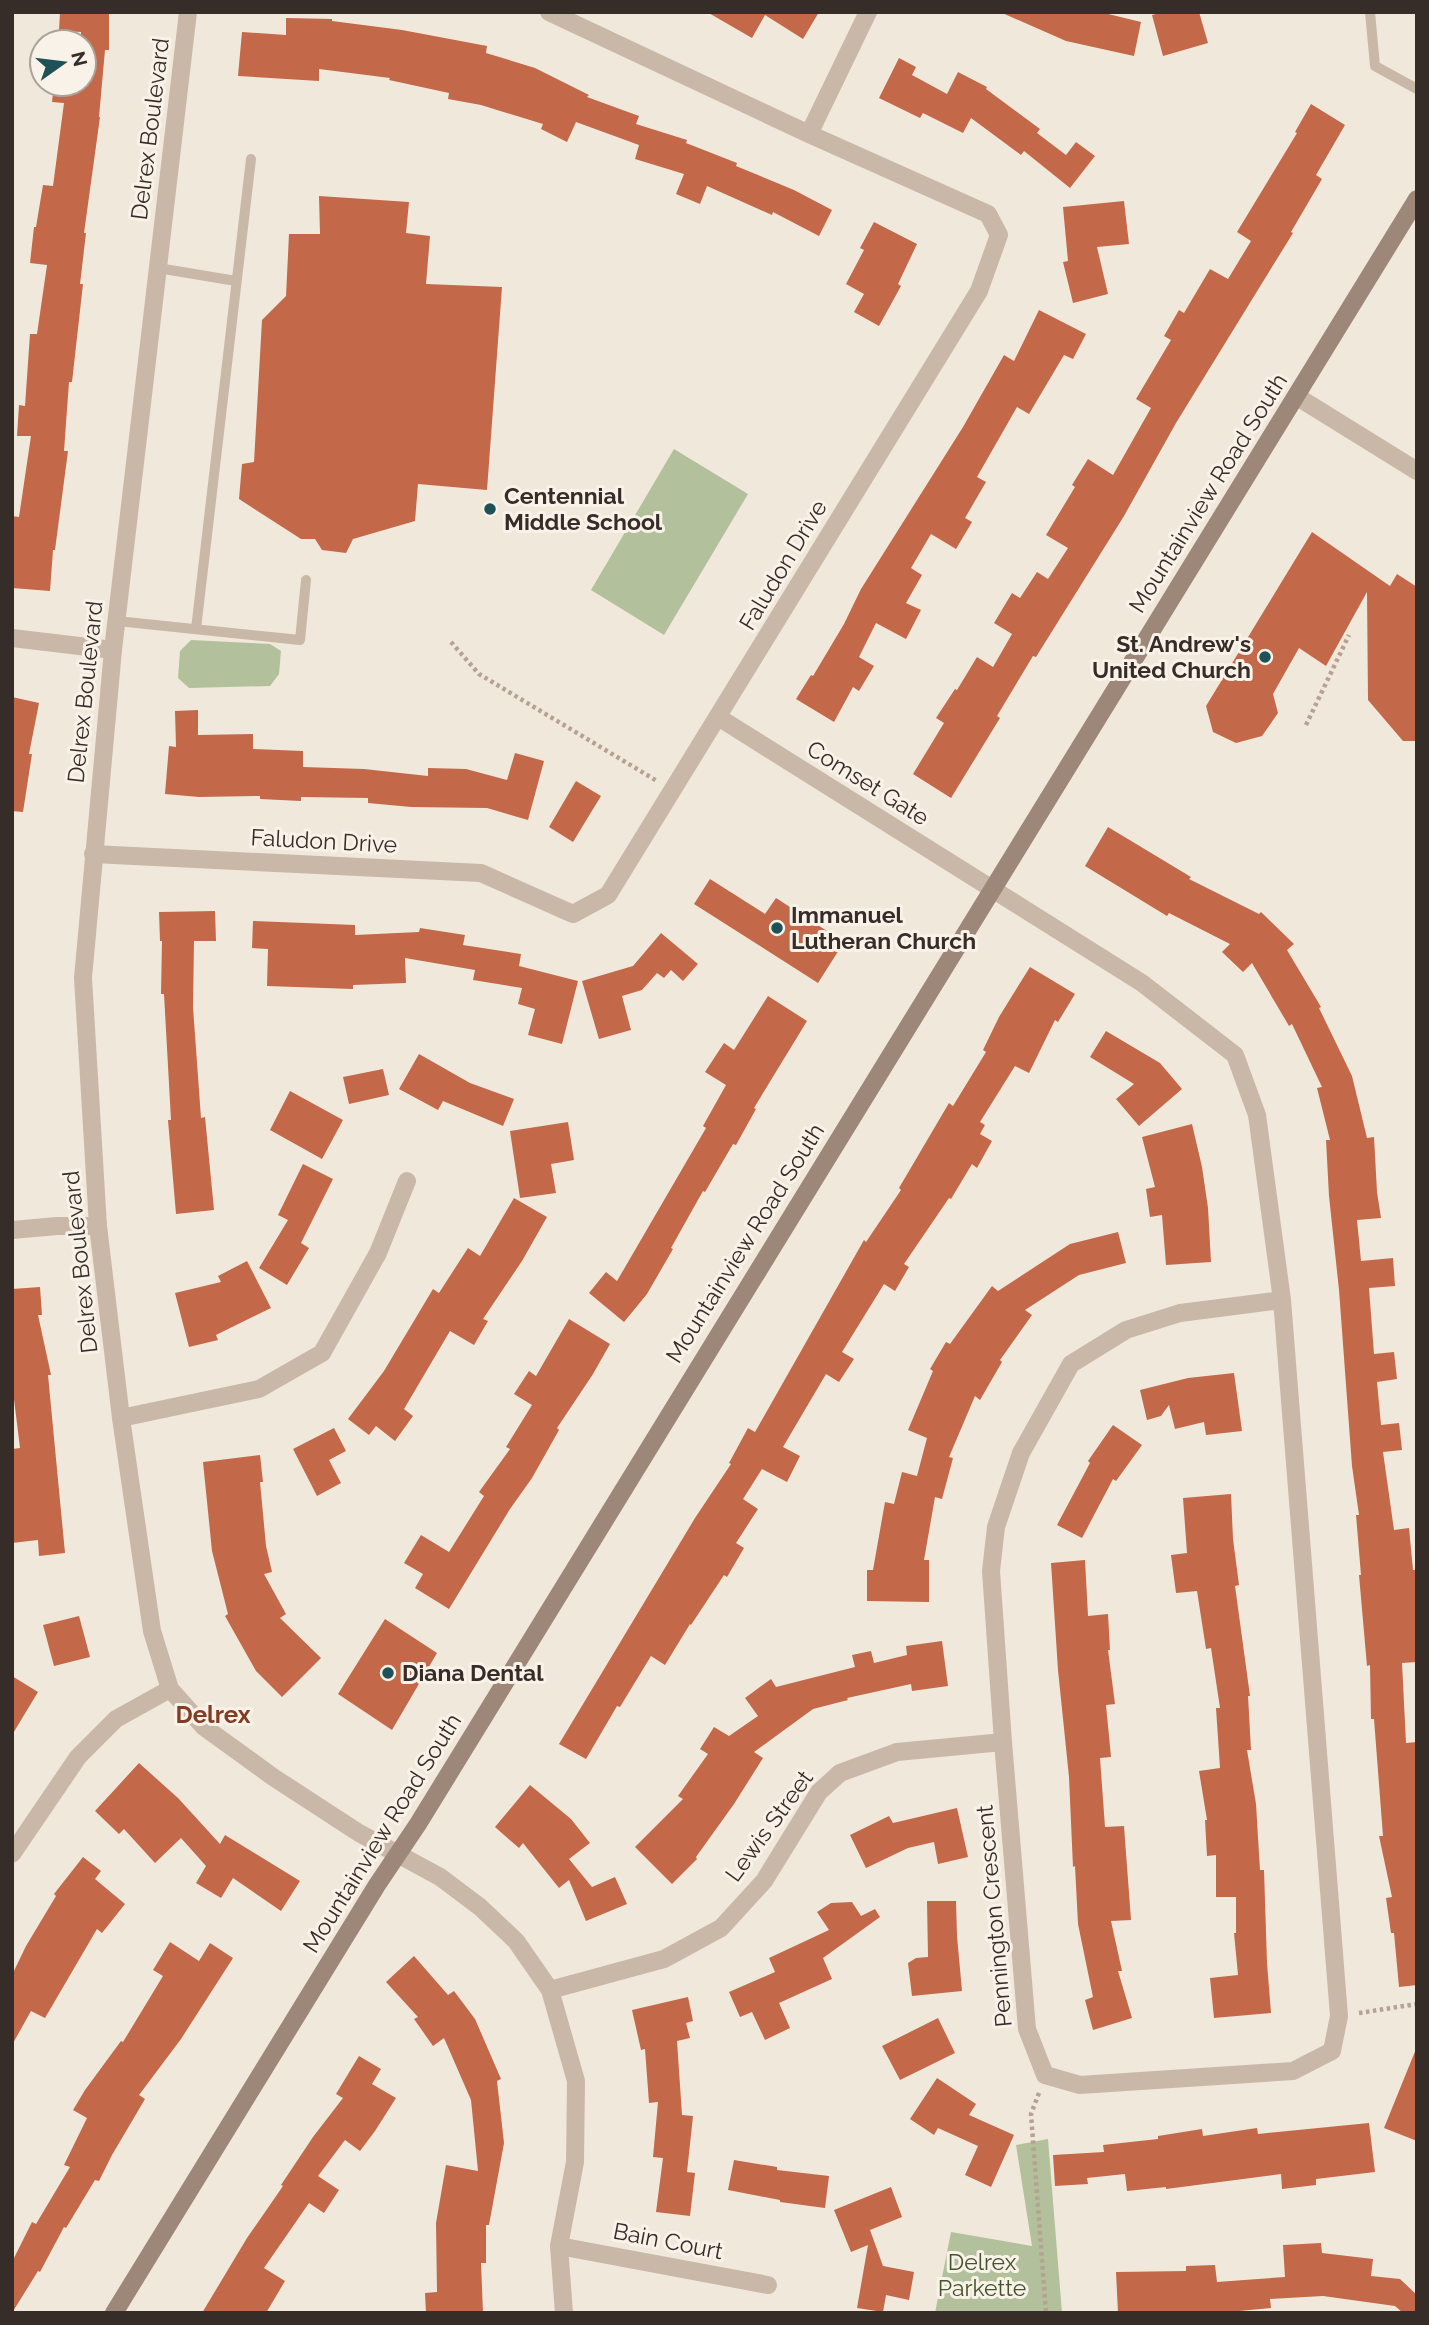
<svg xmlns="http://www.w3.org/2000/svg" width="1429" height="2325" font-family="Raleway,sans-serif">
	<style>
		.green { fill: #b3c09c }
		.building { fill: #c36848 }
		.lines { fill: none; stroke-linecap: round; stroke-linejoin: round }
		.path { stroke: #b5a292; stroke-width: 4.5; stroke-dasharray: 3.5 3.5; stroke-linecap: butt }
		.service { stroke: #c9b8a8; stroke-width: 10 }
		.minor { stroke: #c9b8a8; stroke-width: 18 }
		.tertiary { stroke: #c9b8a8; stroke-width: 18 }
		.secondary { stroke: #9d8779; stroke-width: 18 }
		.poi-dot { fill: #1e5257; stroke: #f9f2e8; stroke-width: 2.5 }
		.labels { text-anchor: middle; stroke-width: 6; stroke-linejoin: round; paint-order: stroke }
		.street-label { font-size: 23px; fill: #362d28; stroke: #f9f2e8 }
		.poi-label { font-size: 23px; font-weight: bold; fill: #362d28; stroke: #f9f2e8; text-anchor: start }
		.park-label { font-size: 23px; fill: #44542c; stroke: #f9f2e8 }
		.neighbourhood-label { font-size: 24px; font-weight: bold; fill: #833c23; stroke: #f9f2e8 }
	</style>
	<rect width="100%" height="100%" fill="#f1e8dc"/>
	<path class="green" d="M 674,449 L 748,494 L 664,635 L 591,590 Z
		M 191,640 L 270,644 L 281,651 L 279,674 L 270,686 L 189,688 L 178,678 L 180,651 Z
		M 1048,2139 L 1062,2313 L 935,2313 L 951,2232 L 1032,2246 L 1016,2145 Z"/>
	<path class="building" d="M 60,12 L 109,12 L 109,50 L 105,50 L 99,117 L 100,117 L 84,233 L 86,233 L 80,284 L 83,284 L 72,382 L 69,382 L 64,451 L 68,451 L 55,550 L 53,550 L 50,591 L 12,588 L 12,516 L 19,517 L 31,436 L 17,436 L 19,405 L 25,406 L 30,334 L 37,334 L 47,265 L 30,263 L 34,227 L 36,227 L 43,185 L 53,186 L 64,103 L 52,102 L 54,84 L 84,84 L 84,42 L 81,42 L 81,32 L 59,31 Z
		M 707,12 L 819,12 L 803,39 L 765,15 L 752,38 Z
		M 1000,12 L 1100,12 L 1141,22 L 1134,56 L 1066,41 Z
		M 1164,12 L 1199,12 L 1208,43 L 1163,56 L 1152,15 Z
		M 286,18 L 332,19 L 332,21 L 402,30 L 487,46 L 486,53 L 535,68 L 589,95 L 587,97 L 639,116 L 636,124 L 687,140 L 686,143 L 737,163 L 736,166 L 794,190 L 832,210 L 819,236 L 773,212 L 772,215 L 707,186 L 700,204 L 676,194 L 684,174 L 635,159 L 639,145 L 576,122 L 567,142 L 541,129 L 543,124 L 481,105 L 448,99 L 449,93 L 389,80 L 390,78 L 319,69 L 319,81 L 238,76 L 242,32 L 286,35 Z
		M 899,58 L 916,67 L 912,75 L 947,94 L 958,72 L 987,87 L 986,89 L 1040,129 L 1037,133 L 1066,155 L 1076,142 L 1095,156 L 1070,188 L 1024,151 L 1021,155 L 971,118 L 963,133 L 923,113 L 920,118 L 879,98 Z
		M 1311,104 L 1345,125 L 1316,175 L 1322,179 L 1291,232 L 1293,233 L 1176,423 L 1124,516 L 1036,657 L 1033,656 L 997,716 L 1000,718 L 951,798 L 913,774 L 944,723 L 936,718 L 955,689 L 957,690 L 977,657 L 993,667 L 1012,634 L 994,623 L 1012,593 L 1020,598 L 1037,572 L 1048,579 L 1068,548 L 1046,535 L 1075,487 L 1072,485 L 1088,459 L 1113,475 L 1151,408 L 1136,399 L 1171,340 L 1164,336 L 1179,310 L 1184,313 L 1210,269 L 1228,279 L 1251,241 L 1237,232 L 1297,133 L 1295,132 Z
		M 319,196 L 409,202 L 406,233 L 430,236 L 426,284 L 502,287 L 487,490 L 418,484 L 415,521 L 353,539 L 346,553 L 322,550 L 315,539 L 301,539 L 239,499 L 242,464 L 254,462 L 262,320 L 286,296 L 289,234 L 320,234 Z
		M 1124,201 L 1129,244 L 1097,247 L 1108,294 L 1073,303 L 1063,262 L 1068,261 L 1063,207 Z
		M 874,222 L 917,244 L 898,284 L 901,286 L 879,326 L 854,312 L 864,294 L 846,284 L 864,250 L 860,248 Z
		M 1039,310 L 1086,334 L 1073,359 L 1064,355 L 1029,414 L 1017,407 L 977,477 L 986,482 L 965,518 L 972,522 L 956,549 L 931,534 L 911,568 L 922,575 L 906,603 L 921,610 L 906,639 L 876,623 L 859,657 L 874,666 L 859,691 L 853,687 L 834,722 L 796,699 L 811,675 L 813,676 L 844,624 L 861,589 L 963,427 L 1004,355 L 1014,361 Z
		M 1312,532 L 1390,586 L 1397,574 L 1417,587 L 1417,741 L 1403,741 L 1368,700 L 1367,592 L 1326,666 L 1299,648 L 1273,694 L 1278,713 L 1262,736 L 1236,743 L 1213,732 L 1206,706 Z
		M 12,697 L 39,703 L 29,754 L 32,754 L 23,812 L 12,811 Z
		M 198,710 L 198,735 L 253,734 L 253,749 L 303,751 L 303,767 L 364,769 L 428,776 L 428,768 L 466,769 L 507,780 L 515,753 L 544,761 L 528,820 L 487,808 L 411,807 L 368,803 L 368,798 L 301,797 L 301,801 L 260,799 L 260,796 L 199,797 L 165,794 L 169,746 L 176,747 L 175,711 Z
		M 576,781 L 601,796 L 573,842 L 549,827 Z
		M 1108,827 L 1191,877 L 1189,879 L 1259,914 L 1261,912 L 1294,944 L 1287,950 L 1321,1007 L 1319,1008 L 1352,1076 L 1367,1138 L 1374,1137 L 1377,1192 L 1381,1218 L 1357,1220 L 1361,1261 L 1393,1258 L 1395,1286 L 1369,1288 L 1374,1354 L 1394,1352 L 1397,1379 L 1377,1382 L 1381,1425 L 1399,1423 L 1402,1450 L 1383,1452 L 1394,1530 L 1409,1528 L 1413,1570 L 1417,1570 L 1417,1662 L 1402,1663 L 1406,1743 L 1417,1742 L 1417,1985 L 1399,1987 L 1394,1933 L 1391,1933 L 1386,1898 L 1392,1897 L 1379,1836 L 1383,1836 L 1374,1719 L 1371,1719 L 1370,1665 L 1367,1666 L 1359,1575 L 1361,1575 L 1356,1515 L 1359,1515 L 1352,1466 L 1339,1290 L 1329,1196 L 1326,1140 L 1330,1140 L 1317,1088 L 1322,1087 L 1292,1024 L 1289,1026 L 1252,963 L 1243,972 L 1222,952 L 1230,944 L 1169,913 L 1167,916 L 1085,866 Z
		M 710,879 L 765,914 L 776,898 L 844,942 L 818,983 L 694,904 Z
		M 215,911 L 216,941 L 194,941 L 193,1007 L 201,1118 L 205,1117 L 214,1210 L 176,1214 L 168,1120 L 171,1120 L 164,994 L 161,994 L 162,941 L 160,941 L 159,912 Z
		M 253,921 L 355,925 L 355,935 L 419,932 L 420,928 L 465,935 L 463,945 L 521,954 L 519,966 L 578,981 L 562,1044 L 528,1035 L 535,1009 L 518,1004 L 522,988 L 473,980 L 475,970 L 405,958 L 406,983 L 353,985 L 353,989 L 267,986 L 268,949 L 252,948 Z
		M 661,933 L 698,964 L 683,981 L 671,970 L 664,978 L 657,973 L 642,990 L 622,996 L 631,1030 L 599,1039 L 582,981 L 633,966 Z
		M 1030,967 L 1075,994 L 1058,1022 L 1055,1020 L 1029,1073 L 1015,1066 L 980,1122 L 985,1125 L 980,1134 L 992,1141 L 977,1168 L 972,1164 L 951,1199 L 949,1198 L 904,1264 L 909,1267 L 895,1291 L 884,1284 L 842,1352 L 854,1359 L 839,1382 L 826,1374 L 783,1447 L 800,1456 L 787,1482 L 762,1469 L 743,1499 L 758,1509 L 736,1543 L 744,1548 L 727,1577 L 724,1575 L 691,1625 L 690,1624 L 665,1665 L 651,1656 L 620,1707 L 617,1706 L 586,1759 L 559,1744 L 695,1518 L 731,1464 L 729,1463 L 748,1428 L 755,1432 L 864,1240 L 866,1242 L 901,1190 L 899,1188 L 949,1103 L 953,1106 L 986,1052 L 983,1050 L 999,1017 Z
		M 768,996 L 807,1021 L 754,1108 L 756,1109 L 736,1145 L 733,1144 L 705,1192 L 703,1191 L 671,1248 L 673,1249 L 647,1294 L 624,1322 L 589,1293 L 606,1272 L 617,1281 L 706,1128 L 703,1126 L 726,1085 L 705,1072 L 724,1043 L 734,1050 Z
		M 1106,1031 L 1160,1063 L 1182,1089 L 1139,1126 L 1116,1099 L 1134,1084 L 1090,1057 Z
		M 419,1054 L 470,1083 L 514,1099 L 503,1126 L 443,1101 L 438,1110 L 399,1089 Z
		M 383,1069 L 389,1095 L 349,1104 L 343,1077 Z
		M 290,1091 L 343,1120 L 322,1159 L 270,1130 Z
		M 568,1122 L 574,1160 L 551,1164 L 556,1193 L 520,1198 L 510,1131 Z
		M 1192,1124 L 1202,1167 L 1208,1208 L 1211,1262 L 1166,1265 L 1162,1215 L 1150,1217 L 1146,1189 L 1155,1187 L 1142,1137 Z
		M 303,1164 L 333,1179 L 301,1243 L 309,1248 L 287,1285 L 259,1268 L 288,1220 L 278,1215 Z
		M 514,1198 L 547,1217 L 522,1261 L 483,1319 L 488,1321 L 474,1345 L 450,1331 L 404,1409 L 413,1416 L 395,1441 L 376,1426 L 369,1435 L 348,1419 L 384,1371 L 433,1289 L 439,1293 L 468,1248 L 480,1256 Z
		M 1118,1232 L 1126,1263 L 1079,1275 L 1025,1310 L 1032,1315 L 1000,1360 L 1002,1362 L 980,1400 L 975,1396 L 949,1457 L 953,1458 L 942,1499 L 935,1497 L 924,1560 L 929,1560 L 929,1602 L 867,1601 L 867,1570 L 873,1570 L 885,1502 L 894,1504 L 902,1472 L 917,1476 L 927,1438 L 908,1430 L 933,1371 L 930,1369 L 946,1342 L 950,1344 L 992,1286 L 998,1291 L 1070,1244 Z
		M 247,1261 L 271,1308 L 216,1335 L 218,1340 L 189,1347 L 175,1293 L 221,1282 L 218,1276 Z
		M 40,1287 L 42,1315 L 38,1315 L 51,1375 L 48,1375 L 65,1553 L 39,1556 L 38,1540 L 12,1543 L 12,1449 L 20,1448 L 12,1383 L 12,1289 Z
		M 569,1319 L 610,1344 L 593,1374 L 557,1428 L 559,1430 L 532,1478 L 510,1509 L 449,1609 L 415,1588 L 423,1574 L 404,1563 L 421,1535 L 449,1552 L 484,1496 L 479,1492 L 510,1449 L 506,1447 L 532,1405 L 514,1394 L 529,1371 L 536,1376 Z
		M 1234,1373 L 1242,1431 L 1206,1435 L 1204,1422 L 1175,1429 L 1169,1405 L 1161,1416 L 1147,1420 L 1140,1390 L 1188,1378 Z
		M 1113,1425 L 1142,1445 L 1116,1481 L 1113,1479 L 1082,1538 L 1057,1525 L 1090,1463 L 1088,1461 Z
		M 334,1428 L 346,1451 L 329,1460 L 341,1483 L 317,1496 L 293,1449 Z
		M 260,1455 L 263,1482 L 260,1482 L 266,1546 L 272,1572 L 264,1574 L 286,1614 L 280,1618 L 321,1658 L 282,1697 L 256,1671 L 225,1616 L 228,1614 L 212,1551 L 203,1462 Z
		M 1231,1494 L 1233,1539 L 1239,1585 L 1235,1586 L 1250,1696 L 1248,1696 L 1251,1750 L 1247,1750 L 1256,1804 L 1260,1870 L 1264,1870 L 1267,1963 L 1271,2013 L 1214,2018 L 1210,1978 L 1238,1975 L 1234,1933 L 1236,1933 L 1236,1897 L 1216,1897 L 1216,1855 L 1207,1856 L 1205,1820 L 1207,1820 L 1199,1771 L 1220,1768 L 1216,1708 L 1220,1708 L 1211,1648 L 1206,1649 L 1197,1591 L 1176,1593 L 1171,1555 L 1187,1553 L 1183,1498 Z
		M 1085,1560 L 1088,1616 L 1108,1614 L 1110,1650 L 1108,1650 L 1115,1704 L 1106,1705 L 1111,1757 L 1100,1758 L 1105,1827 L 1124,1826 L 1131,1920 L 1111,1921 L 1122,1971 L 1118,1971 L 1132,2018 L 1093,2030 L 1085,2000 L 1093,1997 L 1078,1924 L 1075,1866 L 1073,1867 L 1069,1777 L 1058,1670 L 1051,1563 Z
		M 79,1616 L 90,1657 L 54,1666 L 43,1625 Z
		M 385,1619 L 437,1653 L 392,1730 L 338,1694 Z
		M 942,1641 L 948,1686 L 912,1691 L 911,1684 L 847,1698 L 848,1700 L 813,1709 L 754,1752 L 763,1758 L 734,1804 L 696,1857 L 697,1859 L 672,1884 L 635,1847 L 683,1799 L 678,1796 L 708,1754 L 700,1749 L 714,1727 L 729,1736 L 758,1716 L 745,1698 L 771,1679 L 776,1687 L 855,1667 L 852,1655 L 871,1651 L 874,1663 L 907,1655 L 906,1646 Z
		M 12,1676 L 38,1692 L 12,1735 Z
		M 139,1763 L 178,1798 L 220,1844 L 225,1835 L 300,1881 L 281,1911 L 233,1878 L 221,1898 L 196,1883 L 206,1866 L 181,1838 L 155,1863 L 124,1829 L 119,1834 L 95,1811 Z
		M 530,1785 L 571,1819 L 590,1843 L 569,1859 L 592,1887 L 615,1877 L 627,1904 L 586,1921 L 569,1880 L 559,1888 L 523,1843 L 519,1848 L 495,1827 Z
		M 957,1808 L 968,1857 L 938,1864 L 934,1842 L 908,1848 L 866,1868 L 850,1835 L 889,1816 L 893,1823 Z
		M 83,1857 L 101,1871 L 95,1879 L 125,1904 L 102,1933 L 97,1929 L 45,2018 L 31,2011 L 12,2045 L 12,1975 L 26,1946 L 56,1896 L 54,1894 Z
		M 927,1901 L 956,1901 L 957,1936 L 962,1991 L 912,1996 L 908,1963 L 916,1958 L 928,1957 Z
		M 852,1902 L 861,1916 L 875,1909 L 880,1917 L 823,1958 L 832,1979 L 779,2003 L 790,2028 L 765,2040 L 752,2012 L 740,2017 L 729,1992 L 775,1972 L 769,1958 L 829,1930 L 817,1912 L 831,1903 Z
		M 170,1942 L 199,1961 L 210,1943 L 233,1958 L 181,2039 L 139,2095 L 145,2099 L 112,2155 L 99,2181 L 95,2180 L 66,2228 L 64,2227 L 40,2272 L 38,2271 L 12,2313 L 12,2262 L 32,2222 L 36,2224 L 70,2167 L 64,2165 L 87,2118 L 73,2110 L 85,2090 L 121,2041 L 123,2042 L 163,1976 L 153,1970 Z
		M 414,1956 L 448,1995 L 454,1991 L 475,2019 L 501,2079 L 497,2081 L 504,2143 L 489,2225 L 486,2225 L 486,2263 L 481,2263 L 483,2313 L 426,2313 L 425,2293 L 437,2292 L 436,2223 L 446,2165 L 478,2171 L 471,2100 L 444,2038 L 433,2046 L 414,2019 L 418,2017 L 386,1982 Z
		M 688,1997 L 693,2021 L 686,2023 L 690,2038 L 677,2041 L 682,2115 L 693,2116 L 687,2172 L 695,2173 L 690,2216 L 656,2212 L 663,2158 L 653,2157 L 658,2102 L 649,2103 L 645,2049 L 641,2050 L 632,2010 Z
		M 938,2018 L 955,2053 L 900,2080 L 882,2046 Z
		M 1416,2049 L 1417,2049 L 1417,2141 L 1384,2128 Z
		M 359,2056 L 381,2069 L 372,2084 L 396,2098 L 375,2131 L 360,2151 L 345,2140 L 318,2176 L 339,2190 L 324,2213 L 309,2203 L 264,2268 L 285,2281 L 266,2313 L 202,2313 L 247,2238 L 283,2186 L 281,2185 L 313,2137 L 343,2098 L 336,2094 Z
		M 937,2078 L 976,2104 L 969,2115 L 1014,2135 L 991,2187 L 965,2175 L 978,2146 L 938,2128 L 934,2135 L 910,2119 Z
		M 1369,2123 L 1375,2172 L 1316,2179 L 1316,2185 L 1282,2189 L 1281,2174 L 1166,2189 L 1166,2187 L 1127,2191 L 1125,2174 L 1087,2178 L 1088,2184 L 1055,2186 L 1053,2155 L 1104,2152 L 1103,2145 L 1158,2139 L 1158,2136 L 1202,2129 L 1203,2136 L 1257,2128 L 1258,2134 Z
		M 734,2160 L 777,2167 L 777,2170 L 829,2176 L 825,2208 L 780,2202 L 780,2200 L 728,2190 Z
		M 891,2187 L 902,2217 L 870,2230 L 883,2266 L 914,2272 L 909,2300 L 886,2295 L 883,2312 L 857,2308 L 868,2245 L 851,2252 L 834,2210 Z
		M 1321,2243 L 1322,2253 L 1373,2259 L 1371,2276 L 1400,2279 L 1417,2295 L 1417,2313 L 1403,2313 L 1395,2306 L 1323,2296 L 1270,2299 L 1271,2308 L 1218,2313 L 1118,2313 L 1116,2272 L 1186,2271 L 1186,2266 L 1215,2265 L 1217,2282 L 1285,2277 L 1283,2245 Z"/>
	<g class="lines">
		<path class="path" d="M 451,642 L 479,674 L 657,781
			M 1306,725 L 1349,635
			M 1359,2013 L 1417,2004
			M 1039,2093 L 1031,2114 L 1046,2313"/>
		<path class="service" d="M 1370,12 L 1375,66 L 1417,89
			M 158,268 L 236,281
			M 117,621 L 300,640 L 306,580
			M 196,629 L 251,159"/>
		<path class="minor" d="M 809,134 L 868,12
			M 12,638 L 113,650
			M 718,717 L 1142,983 L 1235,1055 L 1257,1115 L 1282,1300 L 1339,2016 L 1332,2051 L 1293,2071 L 1080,2085 L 1045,2075 L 1027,2029 L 1003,1742 L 991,1571 L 996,1527 L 1021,1453 L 1071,1364 L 1126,1330 L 1180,1313 L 1282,1300
			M 93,854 L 481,873 L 573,914 L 608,895 L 979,291 L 999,235 L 988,214 L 809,134 L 549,12
			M 12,1230 L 57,1226 L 98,1226
			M 121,1418 L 259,1389 L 322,1353 L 378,1253 L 407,1181
			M 12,1854 L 78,1757 L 116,1719 L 170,1689
			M 550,1990 L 664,1959 L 721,1928 L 764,1881 L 819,1792 L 840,1773 L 897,1752 L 1003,1742
			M 559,2246 L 768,2285"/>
		<path class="tertiary" d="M 188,12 L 113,650 L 83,978 L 98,1226 L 121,1418 L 152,1631 L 170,1689 L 204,1727 L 273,1777 L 359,1833 L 440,1877 L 480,1907 L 516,1941 L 550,1990 L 576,2081 L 575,2162 L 559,2246 L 564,2313
			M 1296,396 L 1417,471"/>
		<path class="secondary" d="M 114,2313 L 377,1885 L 418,1824 L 1417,199"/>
	</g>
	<g class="poi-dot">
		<circle cx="490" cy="509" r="7"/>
		<circle cx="1265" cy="657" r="7"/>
		<circle cx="777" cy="928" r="7"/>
		<circle cx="388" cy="1673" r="7"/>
	</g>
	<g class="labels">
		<g class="street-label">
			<text transform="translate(150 129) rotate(-83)" y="8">Delrex Boulevard</text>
			<text transform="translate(1208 493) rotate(-58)" y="8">Mountainview Road South</text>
			<text transform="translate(783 565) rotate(-59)" y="8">Faludon Drive</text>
			<text transform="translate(85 692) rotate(-84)" y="8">Delrex Boulevard</text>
			<text transform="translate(868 783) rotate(32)" y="8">Comset Gate</text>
			<text transform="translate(324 841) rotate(3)" y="8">Faludon Drive</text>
			<text transform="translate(745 1243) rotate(-58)" y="8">Mountainview Road South</text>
			<text transform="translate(80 1262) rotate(-96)" y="8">Delrex Boulevard</text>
			<text transform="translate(769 1826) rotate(-54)" y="8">Lewis Street</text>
			<text transform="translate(382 1833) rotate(-58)" y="8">Mountainview Road South</text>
			<text transform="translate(994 1916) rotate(-95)" y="8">Pennington Crescent</text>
			<text transform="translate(668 2241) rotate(11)" y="8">Bain Court</text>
		</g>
		<g class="poi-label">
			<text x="504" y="504">Centennial<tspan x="504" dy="26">Middle School</tspan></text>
			<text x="1251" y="652" text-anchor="end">St. Andrew's<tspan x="1251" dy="26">United Church</tspan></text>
			<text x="791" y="923">Immanuel<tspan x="791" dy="26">Lutheran Church</tspan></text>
			<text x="402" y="1681">Diana Dental</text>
		</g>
		<g class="park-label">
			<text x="982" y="2270">Delrex<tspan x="982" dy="26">Parkette</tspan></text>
		</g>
		<g class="neighbourhood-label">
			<text x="213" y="1723">Delrex</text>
		</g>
	</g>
	<rect width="1429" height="2325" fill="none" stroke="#362d28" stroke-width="28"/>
	<g transform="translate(63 63) rotate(76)"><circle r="33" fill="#f9f2e8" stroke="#aba39b" stroke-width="2"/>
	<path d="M0-5L12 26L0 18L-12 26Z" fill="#1e5257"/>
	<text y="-10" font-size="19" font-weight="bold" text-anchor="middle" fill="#362d28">N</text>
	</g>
</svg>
